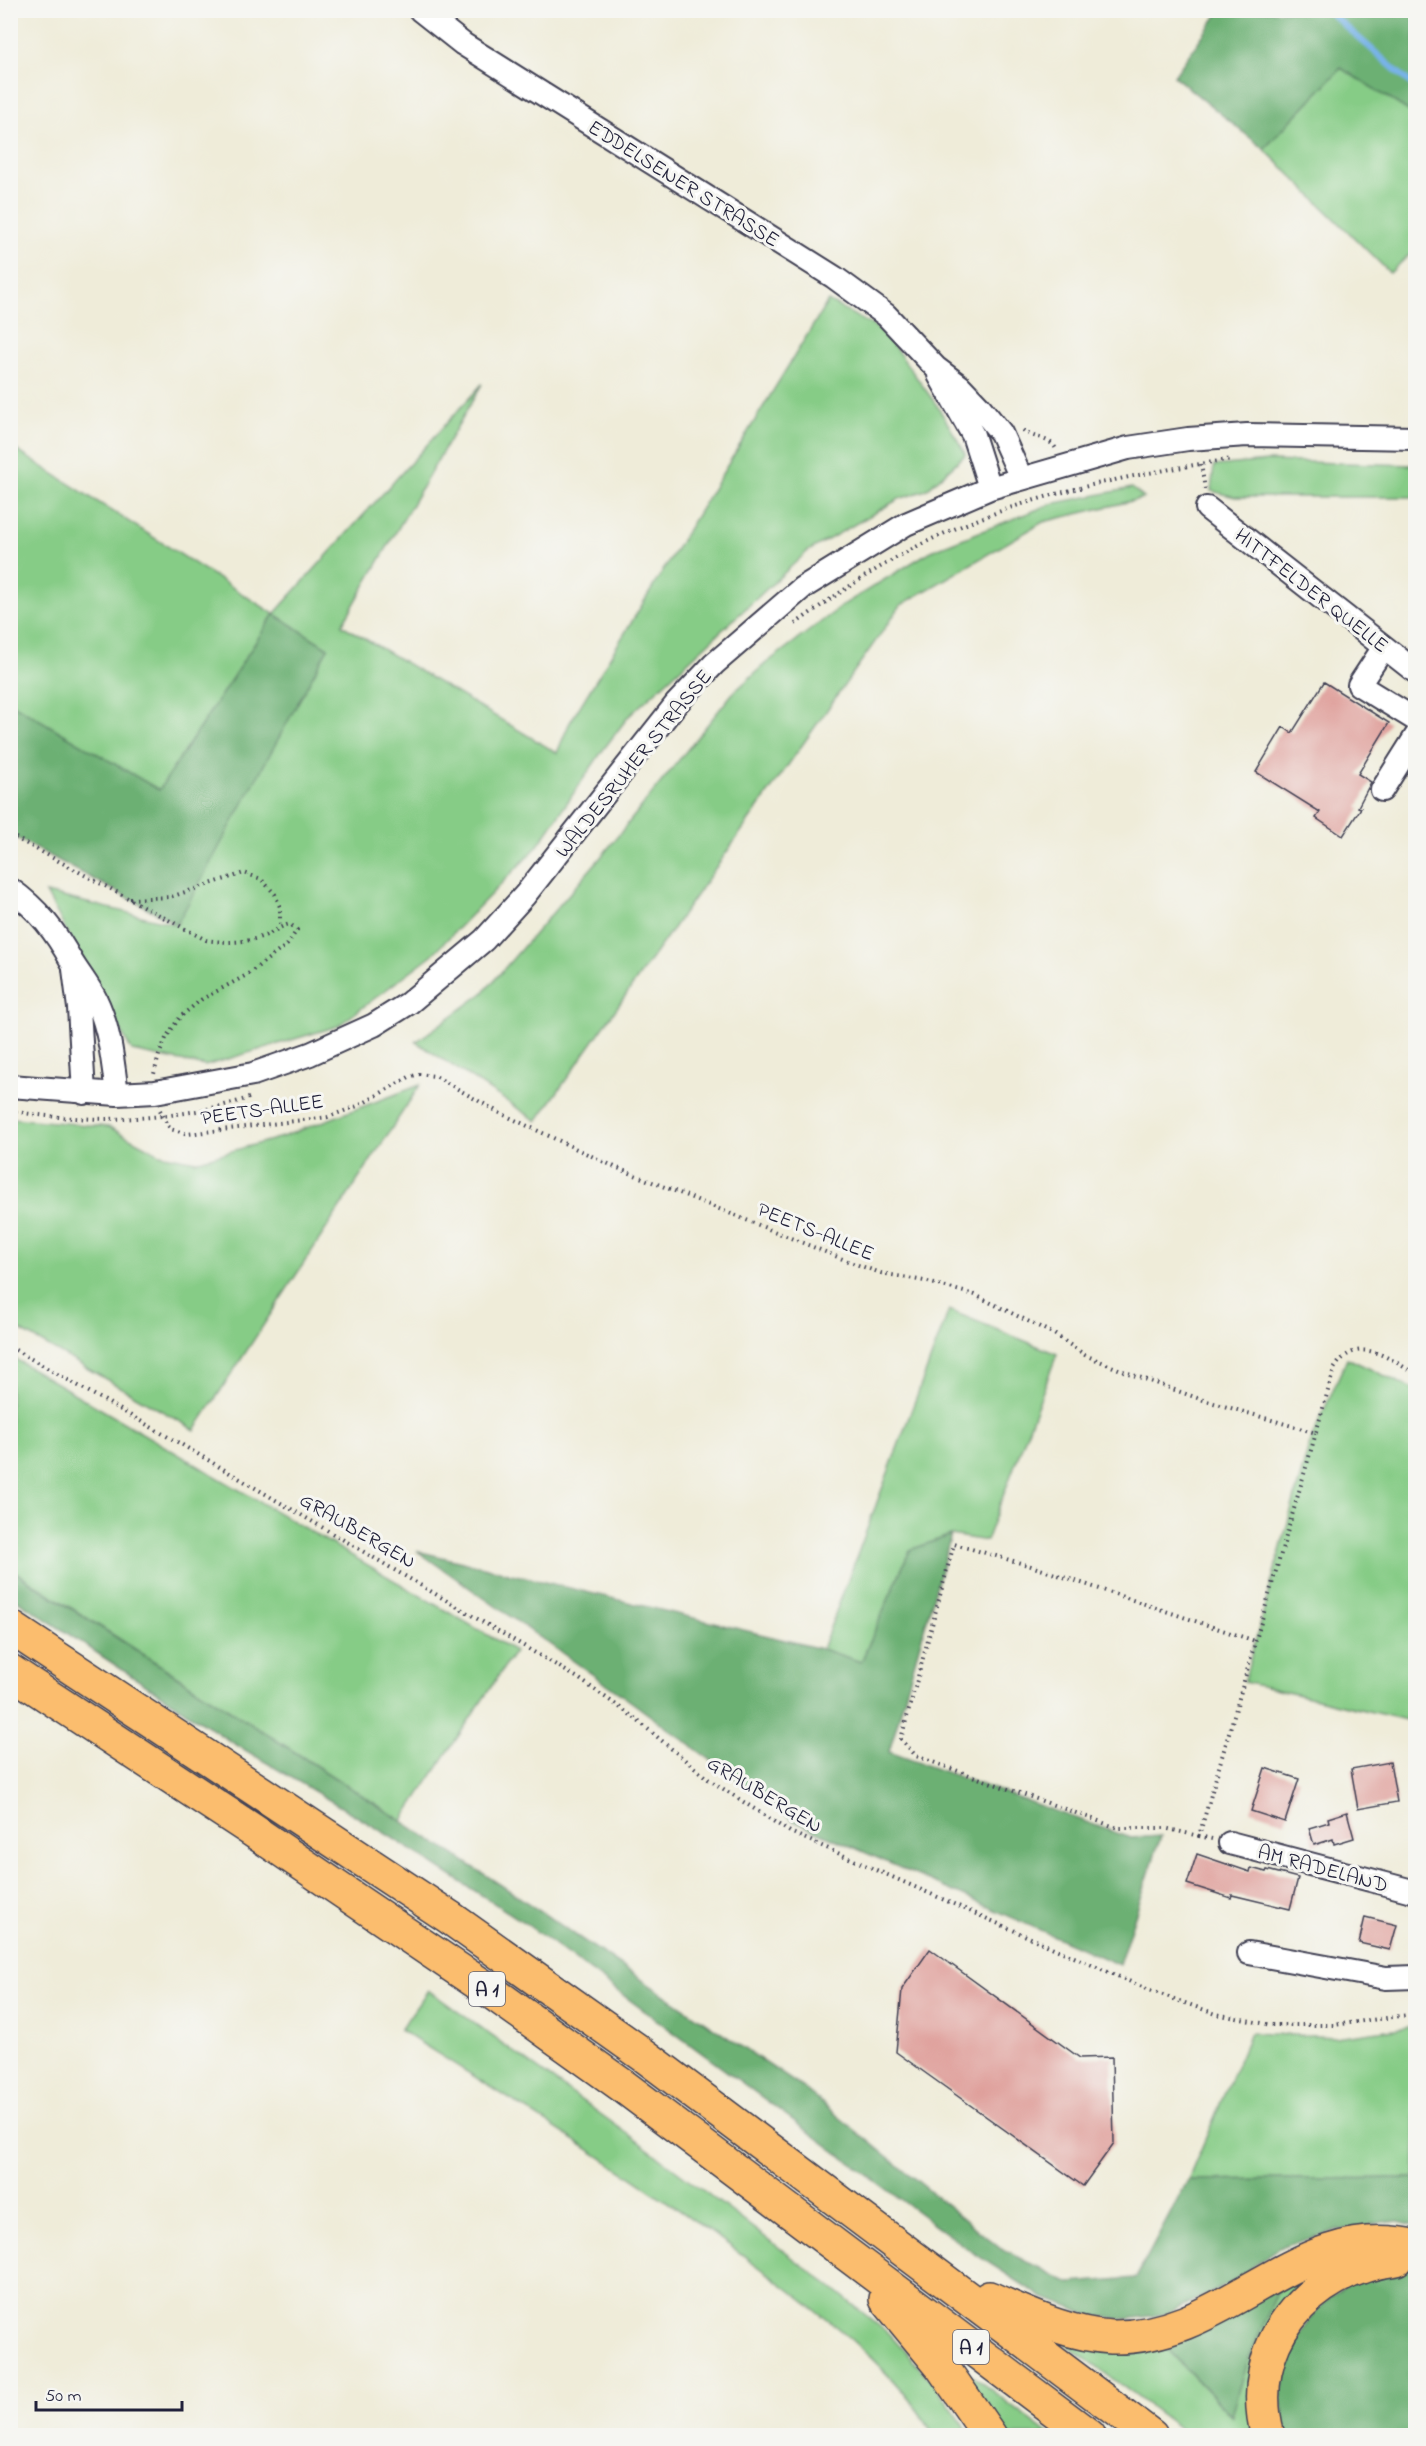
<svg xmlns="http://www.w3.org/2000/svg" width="1426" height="2446" font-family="'Indie Flower',sans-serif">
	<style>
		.green { fill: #86cc86; stroke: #547760; stroke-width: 1.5 }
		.forest { fill: #6cb073; stroke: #476957; stroke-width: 1.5 }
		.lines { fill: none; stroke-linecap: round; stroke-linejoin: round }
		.stream { stroke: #78b3e9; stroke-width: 6 }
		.building { fill: #de9b97 }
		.minor-casing { stroke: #414053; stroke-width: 26 }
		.highway-casing { stroke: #414053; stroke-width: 36 }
		.path { stroke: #414053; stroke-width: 4; stroke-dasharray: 1.5 4.5; stroke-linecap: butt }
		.minor { stroke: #fff; stroke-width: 22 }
		.highway { stroke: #fbbd6e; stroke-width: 33 }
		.labels { text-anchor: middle; stroke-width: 6; stroke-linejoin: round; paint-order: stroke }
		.shield { fill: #f6f6f2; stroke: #626272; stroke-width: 1.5 }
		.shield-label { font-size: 20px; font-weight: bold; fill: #22223b }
		.street-label { font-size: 21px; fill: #22223b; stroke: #f6f6f2 }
	</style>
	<rect width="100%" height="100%" fill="#f6f6f2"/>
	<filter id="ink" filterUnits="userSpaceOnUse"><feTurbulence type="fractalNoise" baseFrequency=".0167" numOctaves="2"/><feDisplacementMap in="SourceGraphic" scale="12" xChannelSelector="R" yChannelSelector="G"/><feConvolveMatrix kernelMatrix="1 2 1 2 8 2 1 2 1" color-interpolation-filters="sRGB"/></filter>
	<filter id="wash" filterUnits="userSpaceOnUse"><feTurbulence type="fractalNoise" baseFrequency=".008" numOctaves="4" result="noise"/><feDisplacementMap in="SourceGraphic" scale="24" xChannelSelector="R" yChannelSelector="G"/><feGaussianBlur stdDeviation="1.35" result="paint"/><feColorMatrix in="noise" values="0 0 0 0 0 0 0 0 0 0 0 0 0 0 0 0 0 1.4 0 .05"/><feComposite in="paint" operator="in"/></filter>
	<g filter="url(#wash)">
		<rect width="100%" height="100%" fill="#efecd9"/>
		<path class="green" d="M 1341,68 L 1415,115 L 1415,258 L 1410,254 L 1390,273 L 1264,149 Z
			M 828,301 L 883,331 L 938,407 L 966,454 L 926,490 L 899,499 L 808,551 L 628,717 L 603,750 L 537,847 L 432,955 L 338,1026 L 205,1066 L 132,1051 L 46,893 L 174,924 L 328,648 L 274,614 L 159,790 L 11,703 L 10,446 L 274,614 L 482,384 L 342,625 L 557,753 L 569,724 Z
			M 1268,461 L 1415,465 L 1415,497 L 1235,497 L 1211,491 L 1214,466 Z
			M 1132,488 L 1144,498 L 1043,522 L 901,605 L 537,1121 L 416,1042 L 483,993 L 601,857 L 732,694 L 765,664 L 846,603 L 931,551 L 1051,504 Z
			M 420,1085 L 195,1430 L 11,1325 L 11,1118 L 109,1127 L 160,1154 L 196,1161 L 282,1137 Z
			M 949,1310 L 1057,1354 L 986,1541 L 951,1535 L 910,1550 L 861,1662 L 822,1649 Z
			M 10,1356 L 515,1651 L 402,1821 L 11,1569 Z
			M 1347,1358 L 1415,1390 L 1415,1722 L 1244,1682 L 1310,1442 Z
			M 428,1990 L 631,2136 L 830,2286 L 889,2334 L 935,2385 L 971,2435 L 934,2435 C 893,2366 823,2315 759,2267 C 643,2181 521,2106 400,2030 Z
			M 1415,2026 L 1415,2178 L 1188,2180 L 1250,2033 L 1336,2037 Z
			M 1316,2262 L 1302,2294 L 1263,2435 L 1189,2435 L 1056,2337 L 1159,2340 L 1231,2416 L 1248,2360 L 1282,2281 Z
			M 951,2360 L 1051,2435 L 997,2435 Z"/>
		<path class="forest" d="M 1220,11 L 1415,11 L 1415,115 L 1341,68 L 1264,149 L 1174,76 Z
			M 274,614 L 328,648 L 177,924 L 11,835 L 11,703 L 159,790 Z
			M 951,1535 L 889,1752 L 1131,1838 L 1161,1836 L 1119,1965 L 794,1821 L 626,1698 L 417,1551 L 822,1649 L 861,1662 L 910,1550 Z
			M 10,1569 L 501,1885 L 806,2090 L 1001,2249 L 1070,2283 L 1136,2278 L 1188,2180 L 1415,2178 L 1415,2225 L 1398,2221 L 1334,2231 L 1279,2248 L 1227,2285 L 1166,2314 L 1128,2319 L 1092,2316 L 1042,2297 L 972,2252 L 525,1923 L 388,1835 L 230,1741 L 11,1596 Z
			M 1405,2268 L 1415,2270 L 1415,2435 L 1286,2435 L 1280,2394 L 1291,2355 L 1310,2318 L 1330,2297 L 1363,2274 Z
			M 1282,2281 L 1248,2360 L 1232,2416 L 1159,2340 Z"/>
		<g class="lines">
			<path class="stream" d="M 1327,10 L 1416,88"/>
		</g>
		<g id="blocks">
			<path class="building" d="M 1324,682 L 1389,723 L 1358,774 L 1371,782 L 1358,807 L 1361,808 L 1343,836 L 1316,818 L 1320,812 L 1256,772 L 1283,727 L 1292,733 Z
				M 1390,1762 L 1397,1802 L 1358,1809 L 1351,1769 Z
				M 1265,1768 L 1299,1779 L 1285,1822 L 1251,1811 Z
				M 1347,1812 L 1354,1838 L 1334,1844 L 1333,1839 L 1314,1845 L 1309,1828 L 1329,1822 L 1328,1818 Z
				M 1197,1854 L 1250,1872 L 1251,1868 L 1266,1872 L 1267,1870 L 1298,1878 L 1290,1909 L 1232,1895 L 1231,1898 L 1187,1884 Z
				M 1365,1917 L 1397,1925 L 1390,1950 L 1359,1943 Z
				M 930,1949 L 1080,2058 L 1112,2057 L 1114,2143 L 1083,2186 L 896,2052 L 902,1989 Z"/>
		</g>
	</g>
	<g filter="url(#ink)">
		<use href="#blocks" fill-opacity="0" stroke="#414053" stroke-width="1.5"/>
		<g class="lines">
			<defs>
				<path id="minor" d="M 420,10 L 463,44 L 834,277 L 886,315 L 936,368 L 960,386 L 979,406 L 1001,433 L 1021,478
					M 939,375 L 973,435 L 990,488
					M 1207,508 L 1416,672
					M 1384,647 L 1359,685 L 1416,720
					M 1382,790 L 1416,736
					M 10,889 C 38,909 56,932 72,962 C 80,975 89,986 96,1000 C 110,1029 113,1063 117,1094
					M 74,969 L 79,1008 L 84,1093
					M 10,1086 L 117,1094 L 155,1092 L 253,1074 L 310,1054 L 374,1025 L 409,1003 L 484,940 L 525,895 L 676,704 L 714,664 L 802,588 L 906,524 L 990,488 L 1128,448 L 1188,439 L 1247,435 L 1416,438
					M 1230,1843 L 1416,1892
					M 1249,1953 L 1386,1978 L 1416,1977"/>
				<path id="highway" d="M 10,1627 L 449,1917 L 645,2056 L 1151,2436
					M 10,1671 L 252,1830 L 493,1993 L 623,2086 L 1089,2436
					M 989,2298 C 1027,2314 1069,2335 1111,2337 C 1227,2340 1298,2218 1416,2247
					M 886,2299 L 943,2368 L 990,2436
					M 1268,2436 C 1243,2346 1308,2269 1396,2259"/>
			</defs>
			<use href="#minor" class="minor-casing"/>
			<use href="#highway" class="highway-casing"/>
			<path class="path" d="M 1023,430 C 1033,439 1050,437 1056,449
				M 1201,464 L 1205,489
				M 795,624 C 838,593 884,562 932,539 C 1027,494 1129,475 1232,459
				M 10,835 L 206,940 C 224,943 246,943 264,936 C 273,933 280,926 290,924 L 297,930 L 287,945 L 245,976 L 202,999 L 180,1017 L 167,1036 L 159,1055 L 154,1074
				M 130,899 L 170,897 L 244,873 L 261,879 L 275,894 L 280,907 L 280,926
				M 160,1110 L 170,1129 L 188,1134 L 328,1117 L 360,1105 L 409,1077 L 419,1074 L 435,1076 L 498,1112 L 615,1167 L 850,1262 L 881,1273 L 924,1281 L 975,1295 L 1054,1334 L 1085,1355 L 1128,1373 L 1200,1399 L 1316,1433 L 1334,1369 C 1357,1332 1389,1359 1416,1374
				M 10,1111 C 90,1124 176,1122 252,1097
				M 10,1347 L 179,1443 L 578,1678 L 632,1716 L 708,1779 L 790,1832 L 1149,1990 L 1216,2014 L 1271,2025 L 1334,2025 L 1416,2014
				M 1199,1836 L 1164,1828 L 1118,1828 L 916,1756 L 901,1739 L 954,1544 L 1031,1566 L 1255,1641
				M 1212,1839 L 1199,1836 L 1316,1433"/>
			<use href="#minor" class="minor"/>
			<use href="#highway" class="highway"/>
		</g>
	</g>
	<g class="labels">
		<g class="shield">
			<rect x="469" y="1972" width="36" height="34" rx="4.5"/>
			<rect x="953" y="2330" width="36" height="34" rx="4.5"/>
		</g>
		<g class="shield-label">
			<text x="487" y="1996">A 1</text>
			<text x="971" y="2354">A 1</text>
		</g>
		<g class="street-label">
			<text transform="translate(684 183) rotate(32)" y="7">EDDELSENER STRASSE</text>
			<text transform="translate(1312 590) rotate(38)" y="7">HITTFELDER QUELLE</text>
			<text transform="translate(633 763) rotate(-51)" y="7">WALDESRUHER STRASSE</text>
			<text transform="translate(262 1109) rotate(-8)" y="7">PEETS-ALLEE</text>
			<text transform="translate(816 1231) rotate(22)" y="7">PEETS-ALLEE</text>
			<text transform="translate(358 1530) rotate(30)" y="7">GRAUBERGEN</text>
			<text transform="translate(765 1794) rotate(31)" y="7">GRAUBERGEN</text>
			<text transform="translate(1323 1868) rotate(15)" y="7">AM RADELAND</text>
		</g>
	</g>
	<rect width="1426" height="2446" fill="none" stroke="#f6f6f2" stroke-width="36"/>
	<path d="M36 2401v9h146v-9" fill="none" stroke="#22223b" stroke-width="3"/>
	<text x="45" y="2401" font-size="18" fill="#22223b" stroke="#f6f6f2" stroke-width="4.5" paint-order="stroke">50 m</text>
</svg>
